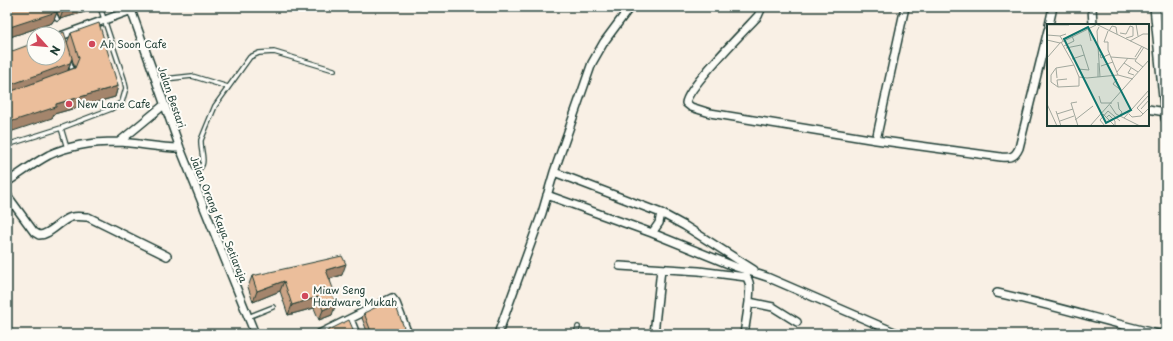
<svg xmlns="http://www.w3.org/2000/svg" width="1173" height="341" font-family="'Playpen Sans',sans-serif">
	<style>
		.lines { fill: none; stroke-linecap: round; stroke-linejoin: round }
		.service-casing { stroke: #1f3d34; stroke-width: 6 }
		.minor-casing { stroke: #1f3d34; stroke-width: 10 }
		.tertiary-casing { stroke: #1f3d34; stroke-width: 12 }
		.service { stroke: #fdfcf7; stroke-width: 3.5 }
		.minor { stroke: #fdfcf7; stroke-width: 7 }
		.tertiary { stroke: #fdfcf7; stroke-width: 9 }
		.wall { fill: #caa385; stroke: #1f3d34; fill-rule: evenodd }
		.shaded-wall { fill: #a4856c; stroke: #1f3d34 }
		.building { fill: #ebbe9b; stroke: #1f3d34 }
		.poi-dot { fill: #d1495b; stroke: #fdfcf7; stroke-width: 1.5 }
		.labels { text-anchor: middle; stroke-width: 4; stroke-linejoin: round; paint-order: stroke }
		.poi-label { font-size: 10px; fill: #1f3d34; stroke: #fdfcf7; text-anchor: start }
		.street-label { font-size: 10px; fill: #1f3d34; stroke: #fdfcf7 }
		.inset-road { fill: none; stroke: #a2a89e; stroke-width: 1 }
		.view { fill: #0f766e; fill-opacity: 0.15; stroke: #0f766e; stroke-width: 2 }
		.inset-edge { fill: none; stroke: #1f3d34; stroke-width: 2 }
	</style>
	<rect width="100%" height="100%" fill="#f9f0e5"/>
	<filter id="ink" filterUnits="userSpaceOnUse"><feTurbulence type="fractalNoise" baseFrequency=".025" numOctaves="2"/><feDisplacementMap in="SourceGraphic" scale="8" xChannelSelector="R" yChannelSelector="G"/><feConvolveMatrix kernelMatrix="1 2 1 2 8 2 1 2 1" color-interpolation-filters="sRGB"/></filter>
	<g filter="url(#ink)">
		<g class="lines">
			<defs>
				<path id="service" d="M 51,7 L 57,19
					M 69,60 L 72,69 L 71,73
					M 156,80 L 192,76 L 228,87
					M 61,128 L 67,148
					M 7,145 L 61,128 L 111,109 L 122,102 L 126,88 L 124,79 L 100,7
					M 190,174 C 211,166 200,156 201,140 L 215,106 L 250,57 L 259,53 L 274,52 L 334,70
					M 248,317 L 273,307
					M 576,334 L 578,327"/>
				<path id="minor" d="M 130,7 L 180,148 L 255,334
					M 762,7 L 758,16 C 745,30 687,88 686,103 L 691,107 L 710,113 L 876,140 L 1001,157 C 1011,158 1015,157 1019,148 L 1048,30
					M 1092,7 L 1093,25
					M 1049,25 L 1053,7
					M 58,37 L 132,10
					M 1148,109 L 1165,112
					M 876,140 L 905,7
					M 119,142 L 164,105
					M 554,172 L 661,213 L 685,226 L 754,270
					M 7,182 C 21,173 34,163 49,155 C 70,145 95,142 118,142 C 139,143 159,148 180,148
					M 7,195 L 34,232 L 39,235 C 50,235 59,222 69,218 C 74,215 82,217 88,217 L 167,256
					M 547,195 L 652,233 L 736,267 L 767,277 L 899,334
					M 652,233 L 659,223 L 661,213
					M 620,266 L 699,271 L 746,277 C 752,283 749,293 749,302
					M 997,293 C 1051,305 1104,321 1158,334
					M 350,319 L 356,334
					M 319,334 L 392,298 L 396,303 L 408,334
					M 498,334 L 542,213 L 554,172 L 592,63 L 604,42 L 630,7
					M 654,334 L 661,269
					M 744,334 L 749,302 L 773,307 L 797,322"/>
				<path id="tertiary" d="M 1155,7 L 1166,118
					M 1165,334 L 1166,331"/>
			</defs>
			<use href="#service" class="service-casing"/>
			<use href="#minor" class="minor-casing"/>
			<use href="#tertiary" class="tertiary-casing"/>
			<use href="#service" class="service"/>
			<use href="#minor" class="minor"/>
			<use href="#tertiary" class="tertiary"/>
		</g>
		<path class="wall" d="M 7,7 L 86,7 L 85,12 L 60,19 L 57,12 L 54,20 L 53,21 L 52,23 L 7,38 Z
			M 71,33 L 118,86 L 115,97 L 54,114 L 52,118 L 67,43 ZM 72,59 L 75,68 L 68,70 Z
			M 342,275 L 330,279 L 332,296 L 332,315 L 319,320 L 314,308 L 288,315 L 280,291 L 253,302 L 248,287 L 252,276 Z
			M 364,313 L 405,330 L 410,334 L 368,334 L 362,318 Z"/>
		<path class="shaded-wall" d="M 67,7 L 86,7 L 85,12 L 60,19 L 64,8 Z
			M 58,9 L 54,20 L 53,21 L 52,23 L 7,38 L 7,28 Z
			M 72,58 L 67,73 L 7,96 L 8,87 L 10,85 Z
			M 118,86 L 115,97 L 54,114 L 52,118 L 7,133 L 7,123 L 56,104 Z
			M 346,264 L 342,275 L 322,281 L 326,270 Z
			M 284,281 L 280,291 L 253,302 L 257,291 Z
			M 334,291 L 330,301 L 331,292 Z
			M 318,297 L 314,308 L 288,315 L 292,305 Z
			M 336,304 L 332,315 L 319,320 L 323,310 Z"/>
		<path class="building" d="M 7,7 L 57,7 L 58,9 L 55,10 L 56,12 L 7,28 Z
			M 99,23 L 118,86 L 56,104 L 56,107 L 7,123 L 7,53 L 34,43 L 34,58 L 58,58 L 58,35 L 64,32 L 72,58 L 70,63 L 10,85 L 8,87 L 8,90 L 12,91 L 75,68 L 79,58 L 71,33 Z
			M 342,256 L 346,264 L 326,270 L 334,291 L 331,292 L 336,304 L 323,310 L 318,297 L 292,305 L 284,281 L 257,291 L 252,276 Z
			M 393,299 L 405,330 L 410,334 L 372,334 L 364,313 Z
			M 349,320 L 355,334 L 316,334 L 316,332 L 318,332 L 323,333 Z"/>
	</g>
	<g class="poi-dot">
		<circle cx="92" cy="44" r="4"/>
		<circle cx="69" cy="104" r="4"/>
		<circle cx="305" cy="296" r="4"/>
	</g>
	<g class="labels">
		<g class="poi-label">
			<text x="100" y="48">Ah Soon Cafe</text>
			<text x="77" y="108">New Lane Cafe</text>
			<text x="313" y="294">Miaw Seng<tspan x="313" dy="12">Hardware Mukah</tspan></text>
		</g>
		<g class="street-label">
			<text transform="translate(172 97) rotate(71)" y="4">Jalan Bestari</text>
			<text transform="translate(219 219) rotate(68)" y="4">Jalan Orang Kaya Setiaraja</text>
		</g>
	</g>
	<g transform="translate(1047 24)">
		<rect width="102" height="102" fill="#f9f0e5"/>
		<path class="inset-road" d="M 49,0 L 102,26M 89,0 L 91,12M 0,1 L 22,1M 52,3 L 50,7 L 53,53M 41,4 L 44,17M 62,7 L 65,2 L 69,3 L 70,10M 73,9 L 79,10 L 83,2 L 86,3 L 86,12 L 79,14M 0,11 L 13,12M 0,16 L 13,19 L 49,1M 16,17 L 13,12 L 19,10M 83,17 L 96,10 L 102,10M 14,18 L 27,41M 17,22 L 27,17 L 25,12M 19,24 L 34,21 L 42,46 L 31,45M 53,30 L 54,34 L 63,30M 64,33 L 89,35M 88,33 L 95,22M 0,34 L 13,19M 25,35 L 37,31M 51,39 L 51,53M 77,39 L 91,48M 54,42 L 66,38M 96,43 L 88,37 L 97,23M 9,44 L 27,41 L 32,53 L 40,54 L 71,51 L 61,26 L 61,18 L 57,18 L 61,7M 84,44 L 81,49 L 87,51M 70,48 L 81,34M 71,51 L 86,55M 10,54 L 9,44 L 4,51 L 4,58 L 11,63M 20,55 L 10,56 L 11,63 L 32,62 L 32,53M 70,55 L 66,60 L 75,67M 52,72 L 54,79 L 65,79M 30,78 L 24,79 L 31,102M 71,78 L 72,85 L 75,88 L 73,92M 0,80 L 10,102M 63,81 L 69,90 L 93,102M 94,85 L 102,76M 9,87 L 14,102M 10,90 L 26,85M 56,90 L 68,102M 82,90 L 85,93 L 94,92 L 102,84M 96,90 L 90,84 L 102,71M 60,93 L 62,91 L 68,97 L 68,101M 77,94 L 102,66M 28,96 L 46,82M 13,97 L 27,92M 43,102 L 102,36M 58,102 L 53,96 L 61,87 L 73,97"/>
		<path class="view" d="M 41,3 L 84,86 L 59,99 L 17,15 Z"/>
		<rect width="102" height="102" class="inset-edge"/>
	</g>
	<rect width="1173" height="341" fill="none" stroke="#fdfcf7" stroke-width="24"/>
	<rect x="12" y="12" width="1149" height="317" fill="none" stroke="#1f3d34" stroke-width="1.5" filter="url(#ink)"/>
	<g transform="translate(46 46) rotate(117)"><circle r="19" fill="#fdfcf7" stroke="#a4b0a9"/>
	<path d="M0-3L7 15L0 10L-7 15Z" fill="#d1495b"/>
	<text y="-6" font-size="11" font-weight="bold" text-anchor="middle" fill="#1f3d34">N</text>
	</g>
</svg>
